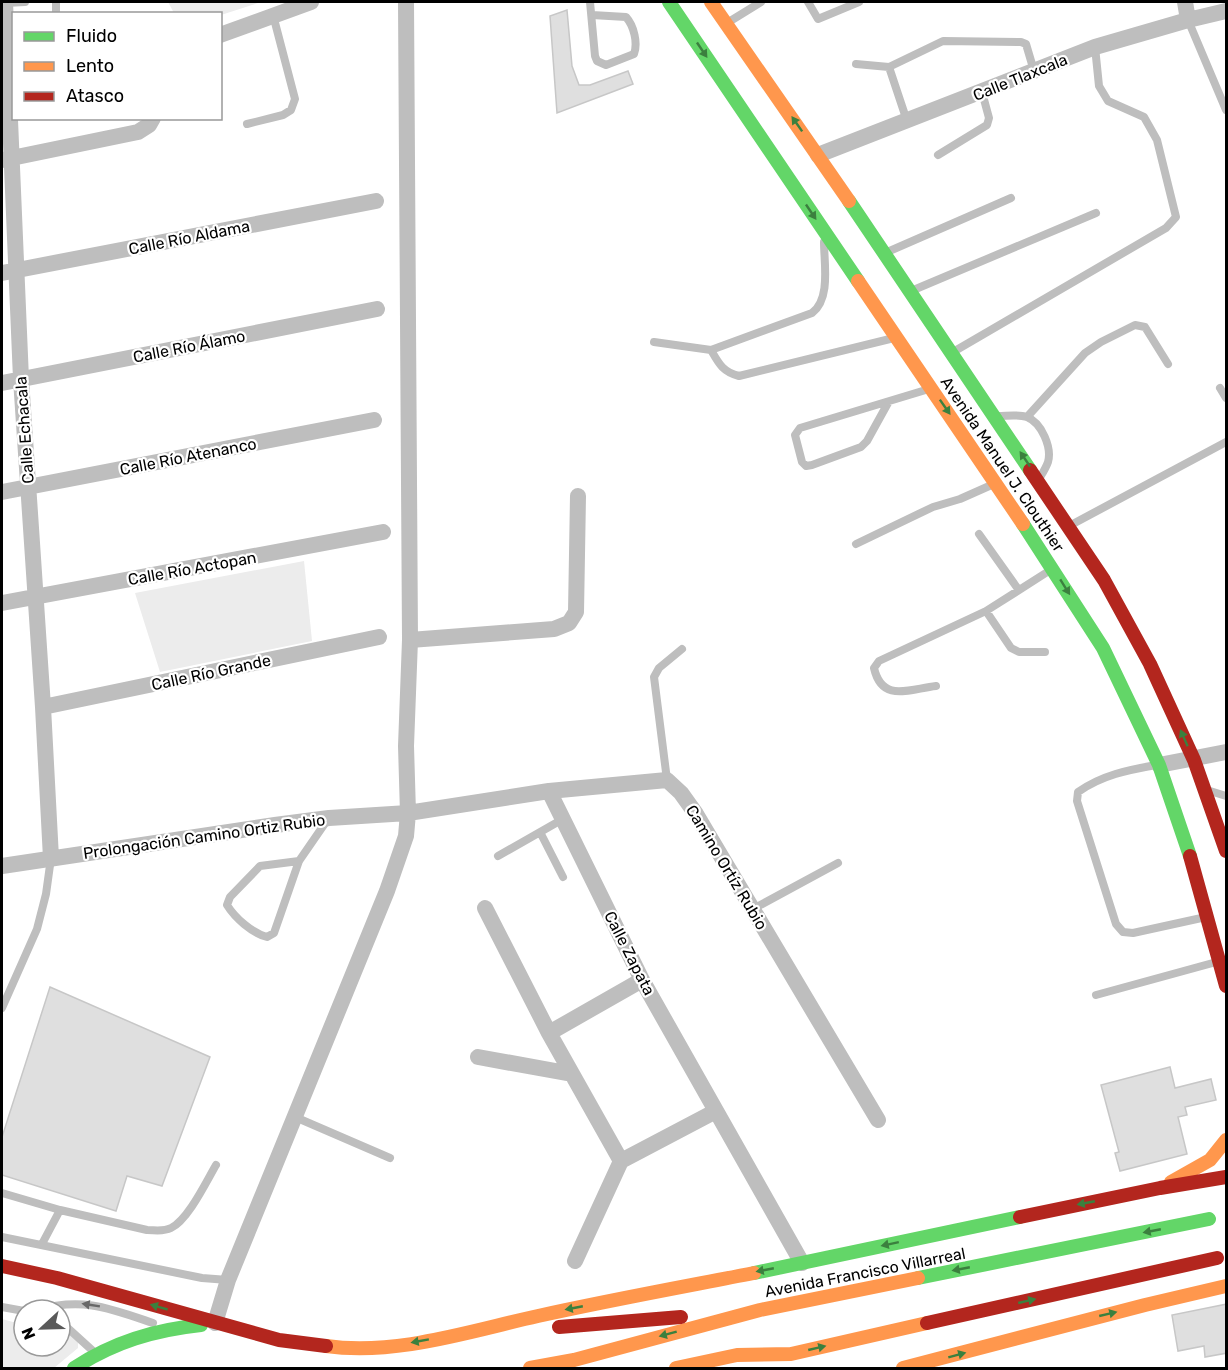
<svg xmlns="http://www.w3.org/2000/svg" width="1228" height="1370" font-family="Rubik,sans-serif">
	<style>
		.green { fill: #ececec }
		.building { fill: #dfdfdf; stroke: #c7c7c7; stroke-width: 1.5 }
		.lines { fill: none; stroke-linecap: round; stroke-linejoin: round }
		.lane { stroke: #bebebe; stroke-width: 8 }
		.street { stroke: #bebebe; stroke-width: 16 }
		.fast { stroke: #63d668; stroke-width: 14 }
		.slow { stroke: #ff974d; stroke-width: 14 }
		.jam { stroke: #b3261e; stroke-width: 14 }
		.oneway { fill: #3b803e }
		.oneway2 { fill: #686868 }
		.labels { text-anchor: middle; stroke-width: 4.5; stroke-linejoin: round; paint-order: stroke }
		.street-label { font-size: 16px; fill: #000; stroke: #fff }
	</style>
	<rect width="100%" height="100%" fill="#fff"/>
	<path class="green" d="M 168,2 L 261,2 L 221,15 L 174,13 Z
		M 304,561 L 312,641 L 160,672 L 135,593 Z
		M 2,1319 L 24,1325 L 24,1346 L 60,1346 L 60,1324 L 78,1336 L 78,1348 L 54,1368 L 2,1368 Z"/>
	<path class="building" d="M 567,10 L 572,66 L 579,85 L 590,85 L 628,71 L 633,84 L 557,113 L 550,16 Z
		M 50,987 L 210,1057 L 162,1186 L 127,1176 L 116,1211 L 2,1175 L 2,1137 Z
		M 1170,1067 L 1175,1088 L 1211,1079 L 1216,1100 L 1185,1107 L 1187,1115 L 1178,1117 L 1187,1154 L 1120,1171 L 1115,1153 L 1119,1152 L 1101,1085 Z
		M 1227,1304 L 1227,1353 L 1205,1357 L 1204,1346 L 1178,1351 L 1172,1315 Z"/>
	<g class="lines">
		<path class="lane" d="M 56,2 L 56,14
			M 590,2 L 595,56 L 597,61 L 606,65 L 634,54 C 638,43 634,26 626,17 L 592,15
			M 808,2 L 818,19 L 859,2
			M 5,3 L 25,2
			M 1188,20 L 1226,110
			M 727,23 L 761,2
			M 856,64 L 889,67 L 943,41 L 1021,42 L 1026,44 L 1034,71
			M 889,67 L 907,121
			M 247,124 L 283,115 L 291,110 L 295,99 L 273,15
			M 938,155 L 987,125 L 989,118 L 982,92
			M 885,253 L 1011,198
			M 911,291 L 1096,213
			M 654,342 L 711,350 L 812,313 C 831,299 824,263 824,242
			M 711,350 C 719,364 723,372 739,376 L 894,338
			M 953,352 L 1166,228 L 1176,217 L 1157,140 L 1144,117 L 1108,101 L 1099,86 L 1095,47
			M 1220,388 L 1226,398
			M 888,403 L 867,441 L 861,447 L 812,465 L 806,466 L 802,462 L 795,435 L 800,428 L 929,389
			M 998,416 C 1007,416 1018,414 1027,417 C 1042,423 1052,448 1048,462 C 1046,468 1042,474 1039,479
			M 1027,417 L 1085,353 L 1101,342 L 1135,325 L 1145,327 L 1168,364
			M 1069,526 L 1226,442
			M 979,534 L 1018,589
			M 856,544 L 933,507 L 960,499 L 996,483
			M 986,611 L 1011,648 L 1019,652 L 1045,652
			M 936,686 C 909,689 882,703 874,668 L 879,661 L 986,611 L 1052,569
			M 1156,765 C 1128,770 1102,775 1078,792 L 1077,801 L 1116,924 L 1123,932 L 1133,933 L 1206,917
			M 667,780 L 654,677 L 659,668 L 682,649
			M 1207,790 L 1226,796
			M 540,832 L 563,877
			M 498,856 L 563,819
			M 299,861 L 260,866 L 230,897 L 227,905 C 235,918 252,933 267,937 L 274,933 L 299,861 L 328,819
			M 753,909 L 838,863
			M 1096,995 L 1220,961
			M 2,1008 L 37,929 L 46,894 L 51,858
			M 295,1117 L 390,1158
			M 2,1193 L 60,1210
			M 2,1237 L 202,1278 L 228,1280
			M 42,1244 L 60,1210 L 147,1230 C 155,1230 163,1232 171,1228 C 188,1220 206,1182 216,1165
			M 2,1307 L 24,1311
			M 36,1310 C 83,1297 109,1308 153,1323
			M 60,1321 L 93,1351"/>
		<path class="street" d="M 5,2 L 21,379 L 43,707 L 51,858
			M 1185,2 L 1188,20
			M 220,35 L 311,2
			M 818,155 L 1095,47 L 1188,20 L 1226,11
			M 2,160 L 138,132 L 149,125 L 153,118
			M 2,273 L 376,201
			M 2,383 L 377,309
			M 2,492 L 374,420
			M 2,603 L 383,532
			M 410,640 L 554,629 L 569,623 L 576,612 L 578,496
			M 43,707 L 379,637
			M 1159,765 L 1226,752
			M 549,791 L 642,980 L 802,1263
			M 2,866 L 275,825 L 329,818 L 408,813 L 549,791 L 667,780 L 681,793 L 696,814 L 878,1120
			M 485,908 L 549,1033 L 621,1161 L 575,1261
			M 549,1033 L 642,980
			M 478,1057 L 572,1074
			M 621,1161 L 716,1111
			M 215,1323 L 228,1280 L 387,891 L 406,836 L 408,813 L 406,746 L 410,640 L 406,2"/>
		<path class="fast" d="M 669,2 L 858,281
			M 849,201 L 1030,470
			M 1023,524 L 1103,648 L 1159,765 L 1190,856
			M 754,1273 L 1020,1217
			M 918,1278 L 1209,1219
			M 74,1368 C 114,1342 154,1330 201,1325"/>
		<path class="slow" d="M 711,2 L 849,201
			M 858,281 L 1023,524
			M 1171,1182 L 1210,1160 L 1226,1140
			M 326,1346 C 396,1356 470,1331 538,1316 C 610,1300 682,1287 754,1273
			M 530,1368 L 574,1360 L 760,1310 L 918,1278
			M 676,1368 L 737,1355 L 791,1354 L 927,1323
			M 903,1368 L 1145,1305 L 1226,1286"/>
		<path class="jam" d="M 1030,470 L 1104,580 L 1150,664 L 1194,760 L 1226,851
			M 1190,856 L 1226,986
			M 1020,1217 L 1160,1188 L 1226,1177
			M 2,1266 L 57,1278 L 279,1340 L 326,1346
			M 927,1323 L 1217,1258
			M 559,1327 L 681,1317"/>
	</g>
	<defs><path id="oneway-solid" d="M-6-.8H1V-3.2L6.5 0L1 3.2V.8H-6Z" transform="scale(1.5)"/></defs>
	<g class="oneway">
		<use href="#oneway-solid" transform="translate(702 50) rotate(56)"/>
		<use href="#oneway-solid" transform="translate(797 124) rotate(-125)"/>
		<use href="#oneway-solid" transform="translate(811 212) rotate(56)"/>
		<use href="#oneway-solid" transform="translate(945 407) rotate(55)"/>
		<use href="#oneway-solid" transform="translate(1025 459) rotate(-124)"/>
		<use href="#oneway-solid" transform="translate(1065 587) rotate(58)"/>
		<use href="#oneway-solid" transform="translate(1184 738) rotate(-114)"/>
		<use href="#oneway-solid" transform="translate(1086 1203) rotate(169)"/>
		<use href="#oneway-solid" transform="translate(1152 1231) rotate(169)"/>
		<use href="#oneway-solid" transform="translate(890 1244) rotate(168)"/>
		<use href="#oneway-solid" transform="translate(961 1269) rotate(169)"/>
		<use href="#oneway-solid" transform="translate(765 1270) rotate(169)"/>
		<use href="#oneway-solid" transform="translate(1027 1301) rotate(-13)"/>
		<use href="#oneway-solid" transform="translate(159 1307) rotate(-164)"/>
		<use href="#oneway-solid" transform="translate(574 1308) rotate(169)"/>
		<use href="#oneway-solid" transform="translate(1108 1314) rotate(-13)"/>
		<use href="#oneway-solid" transform="translate(668 1334) rotate(165)"/>
		<use href="#oneway-solid" transform="translate(420 1341) rotate(170)"/>
		<use href="#oneway-solid" transform="translate(817 1348) rotate(-13)"/>
		<use href="#oneway-solid" transform="translate(957 1355) rotate(-15)"/>
	</g>
	<use class="oneway2" href="#oneway-solid" transform="translate(91 1305) rotate(-171)"/>
	<g class="labels">
		<g class="street-label">
			<text transform="translate(1020 77) rotate(-22)" y="6">Calle Tlaxcala</text>
			<text transform="translate(189 237) rotate(-11)" y="6">Calle Río Aldama</text>
			<text transform="translate(189 346) rotate(-11)" y="6">Calle Río Álamo</text>
			<text transform="translate(24 430) rotate(-94)" y="6">Calle Echacala</text>
			<text transform="translate(188 456) rotate(-11)" y="6">Calle Río Atenanco</text>
			<text transform="translate(1003 464) rotate(56)" y="6">Avenida Manuel J. Clouthier</text>
			<text transform="translate(192 568) rotate(-10)" y="6">Calle Río Actopan</text>
			<text transform="translate(211 672) rotate(-12)" y="6">Calle Río Grande</text>
			<text transform="translate(204 836) rotate(-8)" y="6">Prolongación Camino Ortiz Rubio</text>
			<text transform="translate(727 867) rotate(59)" y="6">Camino Ortíz Rubio</text>
			<text transform="translate(630 953) rotate(63)" y="6">Calle Zapata</text>
			<text transform="translate(865 1272) rotate(-11)" y="6">Avenida Francisco Villarreal</text>
		</g>
	</g>
	<rect width="1228" height="1370" fill="none" stroke="#000000" stroke-width="6"/>
	<rect x="12" y="12" width="210" height="108" fill="#ffffff" stroke="#999999" stroke-width="1.5"/>
	<rect x="24" y="32" width="30" height="9" fill="#63d668" stroke="#999999" stroke-width="1.5"/>
	<text x="66" y="42" font-size="18" fill="#000000">Fluido</text>
	<rect x="24" y="62" width="30" height="9" fill="#ff974d" stroke="#999999" stroke-width="1.5"/>
	<text x="66" y="72" font-size="18" fill="#000000">Lento</text>
	<rect x="24" y="92" width="30" height="9" fill="#b3261e" stroke="#999999" stroke-width="1.5"/>
	<text x="66" y="102" font-size="18" fill="#000000">Atasco</text>
	<g transform="translate(42 1328) rotate(248)"><circle r="28" fill="#ffffff" stroke="#999999" stroke-width="1.5"/>
	<path d="M0-4.5L10 22L0 15L-10 22Z" fill="#595959"/>
	<text y="-9" font-size="16" font-weight="bold" text-anchor="middle" fill="#000000">N</text>
	</g>
</svg>
